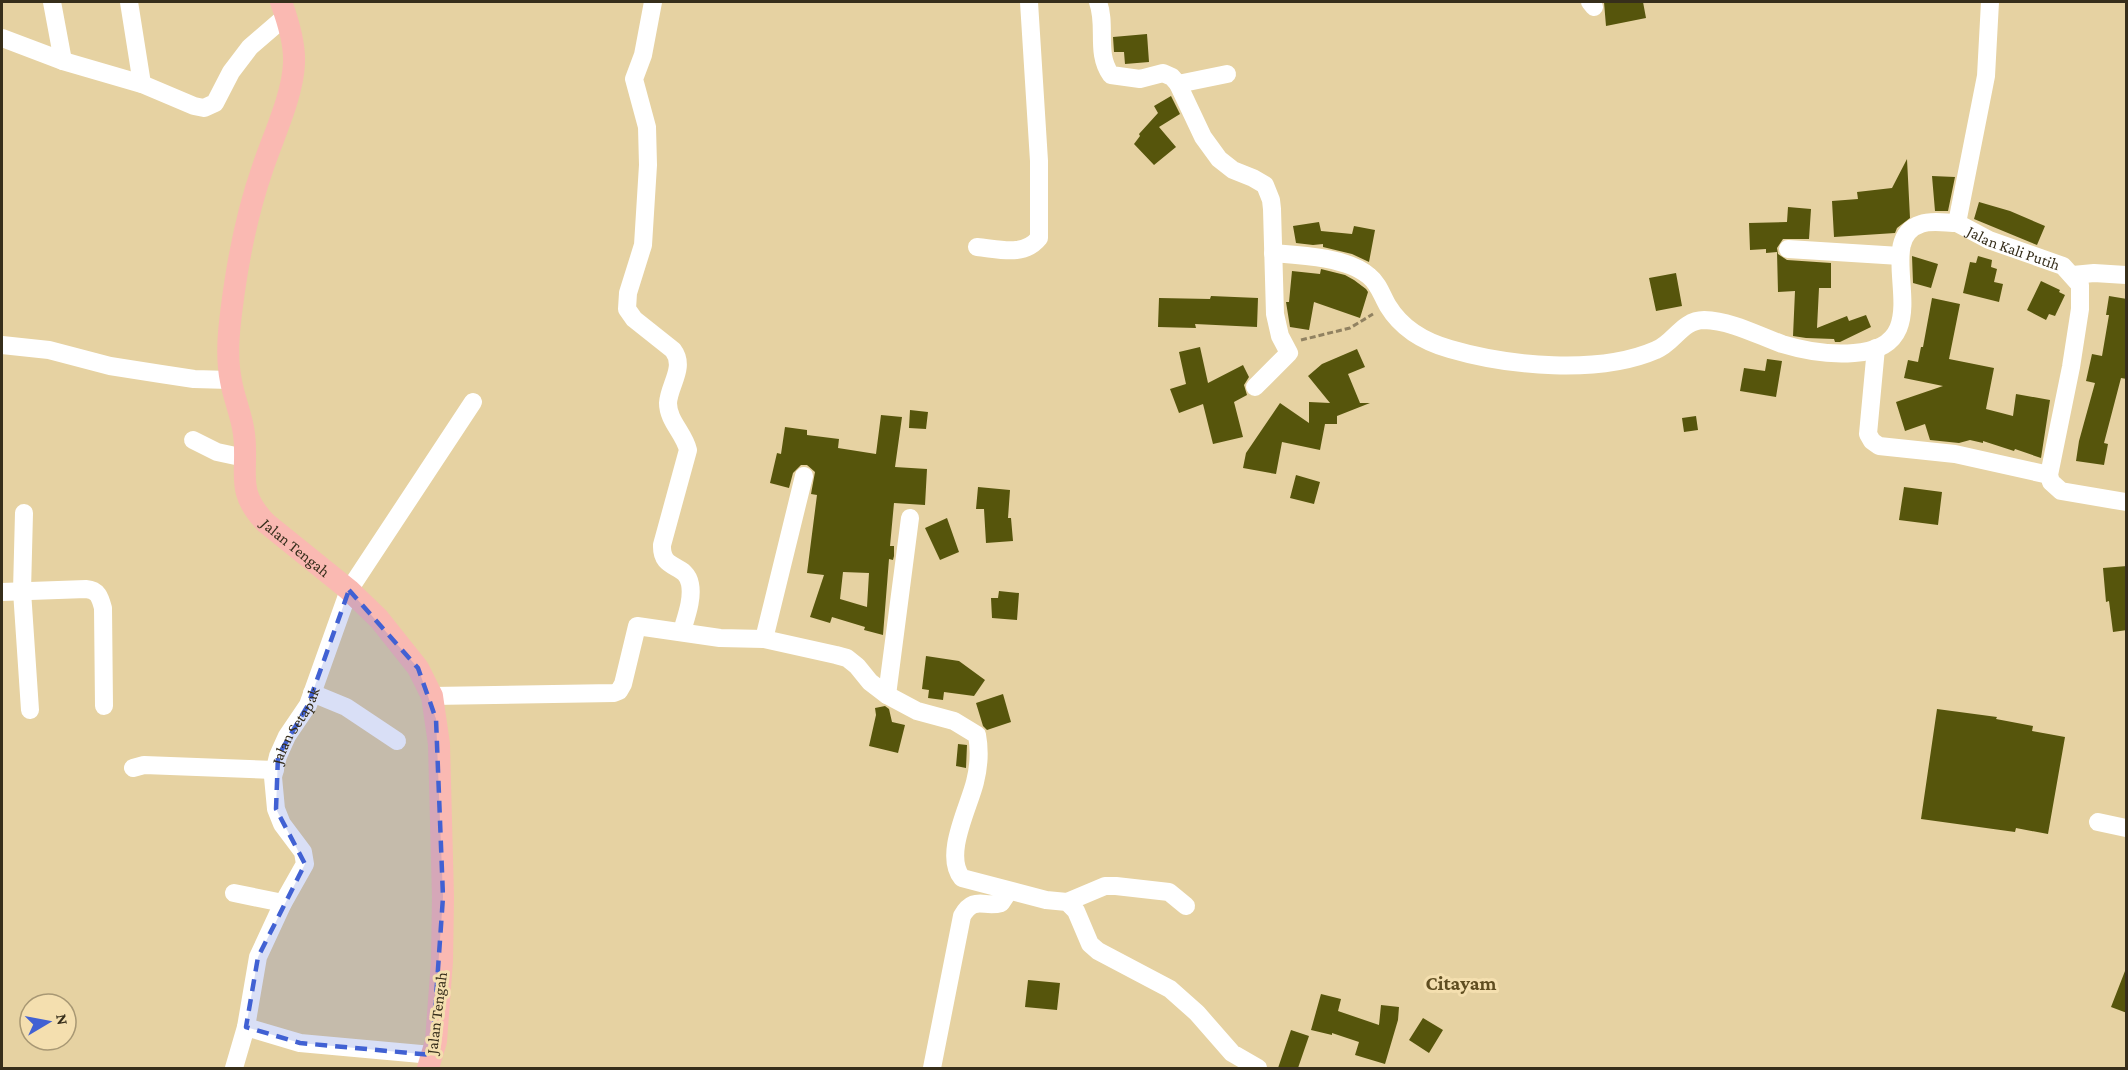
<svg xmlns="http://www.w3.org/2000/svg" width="2128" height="1070" font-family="'Crimson Pro',serif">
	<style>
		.building { fill: #56550c; fill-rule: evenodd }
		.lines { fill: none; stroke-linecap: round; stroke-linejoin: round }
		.path { stroke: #918261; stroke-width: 3; stroke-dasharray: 6 3; stroke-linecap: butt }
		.minor { stroke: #fff; stroke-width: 18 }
		.major { stroke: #fab9b2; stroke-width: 22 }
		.marked { fill: #4161d3; fill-opacity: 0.2; stroke: #4161d3; stroke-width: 4.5; stroke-dasharray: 12 8; stroke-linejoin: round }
		.labels { text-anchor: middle; stroke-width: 6; stroke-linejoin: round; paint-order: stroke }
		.street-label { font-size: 16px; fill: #362e1b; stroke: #f4dfaf }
		.quarter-label { font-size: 20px; font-weight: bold; fill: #5f4d20; stroke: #f4dfaf }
	</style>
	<rect width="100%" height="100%" fill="#e6d2a2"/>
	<path class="building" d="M 1604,2 L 1643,2 L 1646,18 L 1606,26 Z
		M 1147,34 L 1149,62 L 1125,64 L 1124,52 L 1114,52 L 1113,37 Z
		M 1171,96 L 1180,114 L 1159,127 L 1176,147 L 1154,165 L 1134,144 L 1140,136 L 1139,134 L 1158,113 L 1154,106 Z
		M 1907,159 L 1910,218 L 1897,228 L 1895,233 L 1834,237 L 1832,201 L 1858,199 L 1857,192 L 1892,188 Z
		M 1932,176 L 1955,177 L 1948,211 L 1935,211 Z
		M 1979,202 L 2010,211 L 2045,226 L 2037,245 L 1974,219 Z
		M 1788,207 L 1811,209 L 1809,239 L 1783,239 L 1777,248 L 1778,254 L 1787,260 L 1831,263 L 1831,288 L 1819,288 L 1817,328 L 1847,316 L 1849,321 L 1866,315 L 1871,327 L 1840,342 L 1835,342 L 1834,339 L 1806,338 L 1793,336 L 1795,291 L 1778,292 L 1777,252 L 1766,253 L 1766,249 L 1750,250 L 1749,223 L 1787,222 Z
		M 1319,222 L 1321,231 L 1352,234 L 1354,226 L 1375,230 L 1369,262 L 1352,254 L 1323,247 L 1323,244 L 1313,245 L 1296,243 L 1293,226 Z
		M 1912,256 L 1938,264 L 1931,288 L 1913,283 Z
		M 1978,256 L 1992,260 L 1991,267 L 1997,269 L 1994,282 L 2003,284 L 1999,302 L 1963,293 L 1970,262 L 1976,263 Z
		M 1321,269 L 1345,275 L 1354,280 L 1366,289 L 1368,292 L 1360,318 L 1314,302 L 1309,330 L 1290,327 L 1286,302 L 1289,302 L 1292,271 L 1320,274 Z
		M 1676,273 L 1682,306 L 1656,311 L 1649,278 Z
		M 2041,281 L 2060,290 L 2059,292 L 2065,295 L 2055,316 L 2049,314 L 2046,320 L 2027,310 Z
		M 1211,296 L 1258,298 L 1257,327 L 1195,324 L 1196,328 L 1158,327 L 1159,298 L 1210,299 Z
		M 2109,296 L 2127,299 L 2127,379 L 2121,378 L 2104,443 L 2108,444 L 2104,465 L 2076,461 L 2079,441 L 2095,383 L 2086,381 L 2092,354 L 2102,356 L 2109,315 L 2106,315 Z
		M 1932,298 L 1960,304 L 1949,359 L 1994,368 L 1986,409 L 2013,416 L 2016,394 L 2050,400 L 2041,458 L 2015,449 L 2014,451 L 1983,441 L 1983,443 L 1970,440 L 1959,443 L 1930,440 L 1925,424 L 1905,431 L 1896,402 L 1943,386 L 1904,378 L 1908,360 L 1918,362 L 1921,347 L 1923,347 Z
		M 1200,347 L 1208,383 L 1243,365 L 1249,377 L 1244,385 L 1247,395 L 1234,402 L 1243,437 L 1213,444 L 1203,404 L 1179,413 L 1170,389 L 1186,384 L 1179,352 Z
		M 1357,349 L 1365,367 L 1348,374 L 1360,403 L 1370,403 L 1337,416 L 1337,424 L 1325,424 L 1320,450 L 1282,442 L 1276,474 L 1243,468 L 1246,453 L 1280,403 L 1309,423 L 1309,402 L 1330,403 L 1308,376 L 1322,364 Z
		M 1767,359 L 1782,361 L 1776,397 L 1740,391 L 1744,368 L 1765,371 Z
		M 910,410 L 928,412 L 926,429 L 909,428 Z
		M 881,415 L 902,417 L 895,467 L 927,469 L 925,505 L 894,503 L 890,546 L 894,546 L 894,556 L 893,560 L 889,559 L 883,635 L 864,630 L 865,627 L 832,617 L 830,623 L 810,617 L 824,575 L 807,573 L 817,495 L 811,494 L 815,472 L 807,465 L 801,465 L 793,473 L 789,488 L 770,483 L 777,453 L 781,454 L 785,427 L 807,430 L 807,435 L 839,439 L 838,448 L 876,454 ZM 843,572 L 869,573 L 867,607 L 840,599 Z
		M 1696,416 L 1698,430 L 1684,432 L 1682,418 Z
		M 1296,475 L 1320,482 L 1314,504 L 1290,498 Z
		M 978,487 L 1010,490 L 1008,518 L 1011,518 L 1013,541 L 986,543 L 984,509 L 976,509 Z
		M 1904,487 L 1942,492 L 1938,525 L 1899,520 Z
		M 947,518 L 959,552 L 940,560 L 925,528 Z
		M 2127,566 L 2127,630 L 2113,632 L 2109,601 L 2106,602 L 2103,568 Z
		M 999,591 L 1019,593 L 1017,620 L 992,618 L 991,598 L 998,598 Z
		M 926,656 L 959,661 L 985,680 L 974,696 L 944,692 L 943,700 L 928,698 L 929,690 L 922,689 Z
		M 1003,694 L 1011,722 L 987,730 L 983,726 L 976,703 Z
		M 885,706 L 889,709 L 892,722 L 905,725 L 898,753 L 869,746 L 876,715 L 875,708 Z
		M 1937,709 L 1997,717 L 1996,719 L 2033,726 L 2032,731 L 2065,737 L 2048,834 L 2016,828 L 2015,832 L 1921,819 Z
		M 958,744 L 967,745 L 966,768 L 956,766 Z
		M 2125,971 L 2127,971 L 2127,1013 L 2111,1007 Z
		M 1028,980 L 1060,983 L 1057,1010 L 1025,1007 Z
		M 1321,994 L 1341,999 L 1338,1011 L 1379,1025 L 1381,1005 L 1399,1007 L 1398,1020 L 1385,1064 L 1355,1055 L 1359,1042 L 1332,1033 L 1332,1035 L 1311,1030 Z
		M 1423,1018 L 1443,1030 L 1429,1053 L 1409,1040 Z
		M 1291,1030 L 1309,1036 L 1298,1068 L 1278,1068 Z"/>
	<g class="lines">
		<path class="path" d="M 1301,340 L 1350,328 L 1373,314"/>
		<g class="minor">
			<path d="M 52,2 L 63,61"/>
			<path d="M 129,2 L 142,84"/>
			<path d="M 653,2 L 643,55 L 634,79 L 647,127 L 648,165 L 643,245 L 628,293 L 627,309 L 634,319 L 673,350 C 686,367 669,385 668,403 C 668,421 684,433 688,450 L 662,545 C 661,572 686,562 690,584 C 693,599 686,617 682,631"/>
			<path d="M 1098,2 C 1107,26 1095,53 1111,75 L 1140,79 L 1163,73 L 1172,77 L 1178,84 L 1203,137 L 1219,159 L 1233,170 L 1253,178 L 1265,185 L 1271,200 L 1272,209 L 1275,314 L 1280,336 L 1289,353 L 1255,387"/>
			<path d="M 1590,2 L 1594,7"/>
			<path id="s1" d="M 1990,2 L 1986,76 L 1957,223 L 1989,240 L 2063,266 L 2080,285 L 2080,309 L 2071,367 L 2049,475 L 2051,482 L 2061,491 L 2126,502"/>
			<path d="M 2,38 L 63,61 L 142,84 L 194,106 L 204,108 L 215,103 L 231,72 L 250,47 L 286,16"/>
			<path d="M 1178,84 L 1227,74"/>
			<path d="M 977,247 C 999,249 1024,257 1039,238 L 1039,161 L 1029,2"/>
			<path d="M 1788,249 L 1900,256"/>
			<path d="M 1273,253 C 1300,255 1347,257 1369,276 C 1379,284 1382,296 1388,306 C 1402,329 1425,342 1450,349 C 1508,366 1599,375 1656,350 C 1674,343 1682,320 1704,320 C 1732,321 1757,335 1782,344 C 1805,351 1830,355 1854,353 C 1947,347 1867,241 1921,224 C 1931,220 1946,223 1957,223"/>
			<path d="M 2073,275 L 2094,273 L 2126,275"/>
			<path d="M 2,345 L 49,350 L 110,366 L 161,374 L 194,379 L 230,380"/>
			<path d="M 1876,348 L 1868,434 L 1872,441 L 1879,446 L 1955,454 L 2049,475"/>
			<path d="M 193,440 L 217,452 L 245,458"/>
			<path d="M 24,513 L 22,591 L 30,710"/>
			<path d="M 2,592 L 86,589 C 98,590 100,597 103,608 L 104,706"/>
			<path d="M 764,639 L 804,476"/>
			<path d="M 312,693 L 346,707 L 397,741"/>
			<path d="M 887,695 L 910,518"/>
			<path d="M 432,696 L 614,693 L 619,691 L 623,684 L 637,626 L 720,638 L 764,639 L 836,655 L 847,658 L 857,666 L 870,682 L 887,695 L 917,711 L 954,721 L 977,735 C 980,751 979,766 975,782 C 969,807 943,855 962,878 L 1046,900 L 1067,902 L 1076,911 L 1090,944 L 1098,951 L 1170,989 L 1197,1013 L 1232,1053 L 1258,1068"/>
			<path d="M 133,768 L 144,765 L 275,770"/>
			<path d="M 2098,822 L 2126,828"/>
			<path d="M 234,893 L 283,903"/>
			<path d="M 1067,902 L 1105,886 L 1116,886 L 1169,892 L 1186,906"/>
			<path d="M 246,1027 L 300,1043 L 432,1055"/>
			<path id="s2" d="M 234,1068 L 246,1027 L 258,957 L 283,903 L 305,864 L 303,852 L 282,824 L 276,809 L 273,777 L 278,756 L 287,736 L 308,705 L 349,590 L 473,402"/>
			<path d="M 932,1068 L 962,916 C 974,895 984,908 1001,903 L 1009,891"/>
		</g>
		<path class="major" id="s3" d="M 281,2 C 288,21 295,43 294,63 C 293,95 273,137 263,167 C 249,207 240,249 234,291 C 230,320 225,352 231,381 C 234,399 242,416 244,434 C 249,473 234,490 266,523 L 349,590 L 379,619 L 418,668 L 432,696 L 439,744 L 443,897 L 442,961 L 436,1041 L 428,1068"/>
	</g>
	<path class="marked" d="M 349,590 L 418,668 L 436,719 L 443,897 L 432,1055 L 300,1043 L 246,1027 L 258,957 L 305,864 L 276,809 L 278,756 L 308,705 Z"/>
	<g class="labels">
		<g class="street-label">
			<text dy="6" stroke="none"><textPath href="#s1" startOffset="286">Jalan Kali Putih</textPath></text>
			<text dy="6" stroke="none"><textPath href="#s3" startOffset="578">Jalan Tengah</textPath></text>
			<text dy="6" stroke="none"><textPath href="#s2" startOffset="370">Jalan Setapak</textPath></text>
			<text transform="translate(436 1013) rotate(-83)" y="6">Jalan Tengah</text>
		</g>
		<g class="quarter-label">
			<text x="1461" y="990">Citayam</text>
		</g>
	</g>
	<rect width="2128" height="1070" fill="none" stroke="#362e1b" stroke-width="6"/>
	<g transform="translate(48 1022) rotate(80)"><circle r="28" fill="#f4dfaf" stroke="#a89874" stroke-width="1.5"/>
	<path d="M0-4.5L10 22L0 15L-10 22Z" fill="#4161d3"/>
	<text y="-9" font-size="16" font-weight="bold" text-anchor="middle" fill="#362e1b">N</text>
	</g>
</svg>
